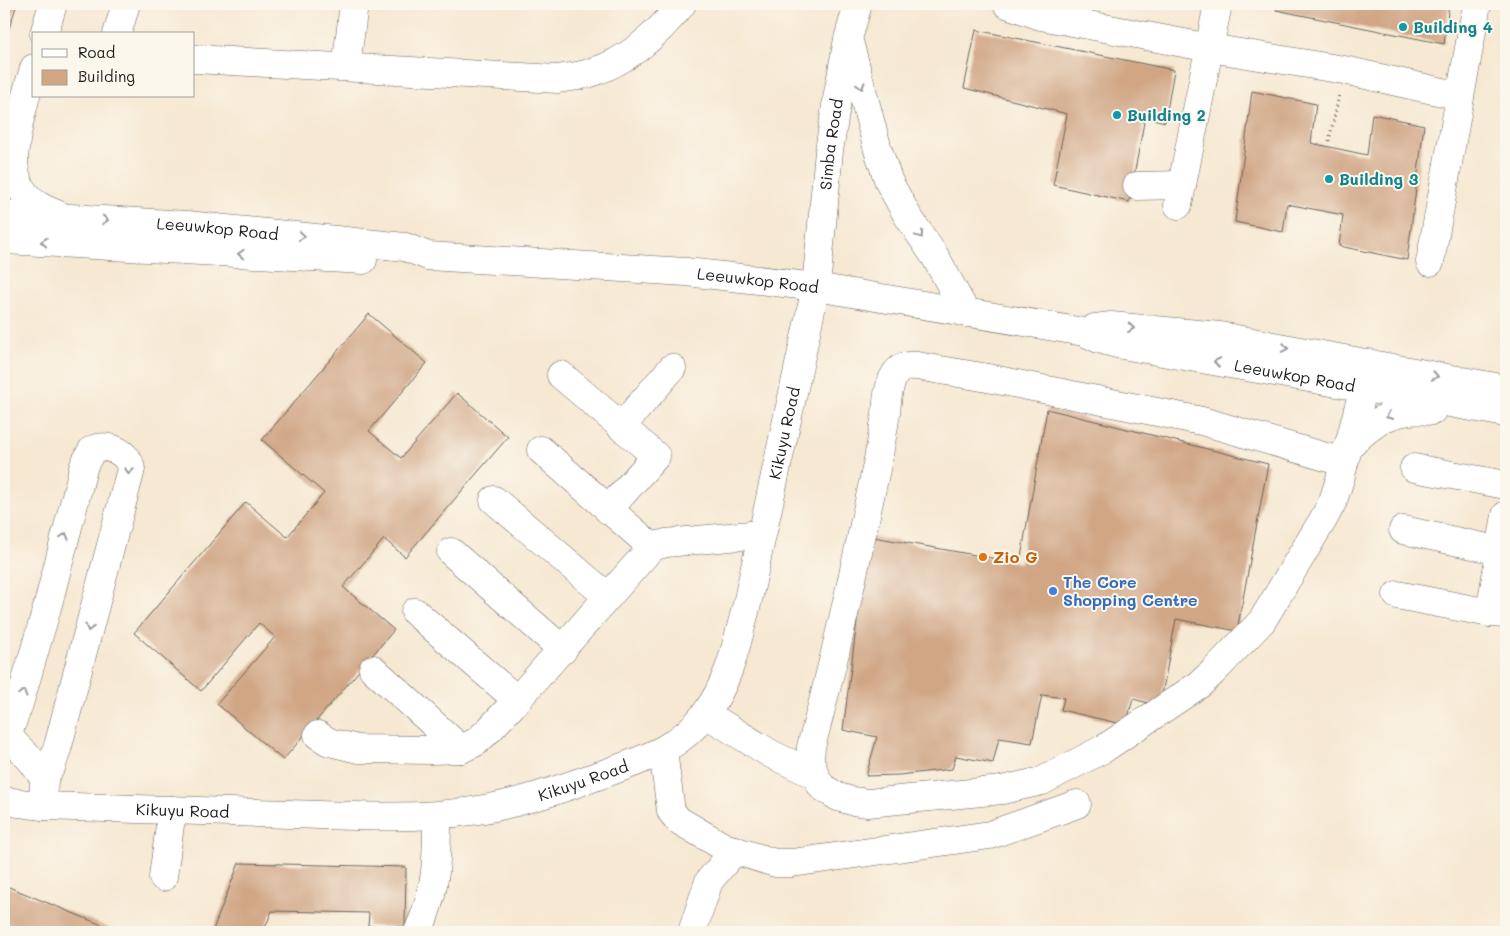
<svg xmlns="http://www.w3.org/2000/svg" width="1510" height="936" font-family="Mali,sans-serif">
	<style>
		.building { fill: #d0a685 }
		.lines { fill: none; stroke-linecap: round; stroke-linejoin: round }
		.minor-casing { stroke: #68635c; stroke-width: 29 }
		.path { stroke: #68635c; stroke-width: 3; stroke-dasharray: 1 4; stroke-linecap: butt }
		.minor { stroke: #fff; stroke-width: 28 }
		.oneway { stroke: #999 }
		.culture-dot { fill: #0f9aa8; stroke: #fbf7ec; stroke-width: 2 }
		.food-dot { fill: #e8710a; stroke: #fbf7ec; stroke-width: 2 }
		.shop-dot { fill: #3f7fe0; stroke: #fbf7ec; stroke-width: 2 }
		.labels { text-anchor: middle; stroke-width: 4; stroke-linejoin: round; paint-order: stroke }
		.culture-label { font-size: 16px; font-weight: bold; fill: #0d838f; stroke: #fbf7ec; text-anchor: start }
		.street-label { font-size: 16px; fill: #1c1c1c; stroke: #fbf7ec }
		.food-label { font-size: 16px; font-weight: bold; fill: #c56008; stroke: #fbf7ec; text-anchor: start }
		.shop-label { font-size: 16px; font-weight: bold; fill: #366cbe; stroke: #fbf7ec; text-anchor: start }
	</style>
	<rect width="100%" height="100%" fill="#fbf7ec"/>
	<filter id="ink" filterUnits="userSpaceOnUse"><feTurbulence type="fractalNoise" baseFrequency=".02" numOctaves="2"/><feDisplacementMap in="SourceGraphic" scale="10" xChannelSelector="R" yChannelSelector="G"/><feConvolveMatrix kernelMatrix="1 2 1 2 8 2 1 2 1" color-interpolation-filters="sRGB"/></filter>
	<filter id="wash" filterUnits="userSpaceOnUse"><feTurbulence type="fractalNoise" baseFrequency=".0096" numOctaves="4" result="noise"/><feDisplacementMap in="SourceGraphic" scale="20" xChannelSelector="R" yChannelSelector="G"/><feGaussianBlur stdDeviation="1.12" result="paint"/><feColorMatrix in="noise" values="0 0 0 0 0 0 0 0 0 0 0 0 0 0 0 0 0 1.4 0 .05"/><feComposite in="paint" operator="in"/></filter>
	<g filter="url(#wash)">
		<rect width="100%" height="100%" fill="#f6e8d2"/>
		<g id="blocks">
			<path class="building" d="M 4,4 L 17,4 L 4,44 Z
				M 1277,4 L 1449,4 L 1444,44 L 1276,10 Z
				M 976,30 L 1174,70 L 1165,122 L 1145,117 L 1129,202 L 1053,185 L 1067,114 L 964,88 Z
				M 1252,91 L 1316,104 L 1311,143 L 1367,155 L 1372,114 L 1424,125 L 1407,260 L 1339,246 L 1343,215 L 1287,204 L 1283,232 L 1235,222 Z
				M 369,314 L 427,363 L 369,431 L 401,458 L 457,393 L 508,437 L 405,557 L 384,539 L 343,587 L 394,630 L 283,760 L 217,704 L 275,637 L 259,623 L 201,691 L 134,633 L 246,502 L 287,537 L 324,493 L 262,440 Z
				M 1047,409 L 1268,464 L 1237,631 L 1176,619 L 1160,706 L 1133,699 L 1126,725 L 1061,710 L 1064,698 L 1042,695 L 1032,743 L 999,738 L 993,763 L 956,756 L 952,769 L 899,775 L 866,776 L 877,737 L 843,730 L 868,536 L 1020,563 Z
				M 239,863 L 406,867 L 405,927 L 368,926 L 369,913 L 272,911 L 265,928 L 276,932 L 212,932 Z
				M 4,885 L 119,932 L 4,932 Z"/>
		</g>
	</g>
	<g filter="url(#ink)">
		<use href="#blocks" fill-opacity="0" stroke="#68635c" stroke-width="1"/>
		<g class="lines">
			<defs>
				<g id="minor">
					<path d="M 1007,4 L 1041,16 L 1210,48 L 1344,70 L 1460,96"/>
					<path d="M 44,34 L 53,4"/>
					<path d="M 117,34 L 126,4"/>
					<path d="M 850,45 L 878,150 L 889,182 L 907,215 L 936,258 L 966,313"/>
					<path d="M 194,59 L 558,79 C 570,77 582,76 593,72 C 630,60 658,34 682,4"/>
					<path d="M 346,67 L 354,4"/>
					<path d="M 34,68 C 26,93 14,137 14,163 C 15,174 19,187 26,195 C 34,205 47,210 59,215"/>
					<path d="M 1137,186 L 1182,185"/>
					<path d="M 1178,205 L 1218,4"/>
					<path id="s1" d="M 4,214 L 187,225 L 405,247 L 428,256 L 686,272 L 750,279 L 816,287 L 1084,332 L 1099,339 L 1117,344 L 1506,413"/>
					<path d="M 4,240 L 363,260"/>
					<path d="M 1430,262 L 1477,4"/>
					<path d="M 1095,328 L 1111,326 L 1220,336 L 1506,389"/>
					<path d="M 561,375 L 656,456 L 608,510"/>
					<path d="M 621,427 L 672,368"/>
					<path d="M 1347,447 C 1376,421 1392,407 1432,411"/>
					<path d="M 541,450 L 652,547"/>
					<path d="M 1343,462 L 1202,421 L 988,378 L 917,366 C 907,365 899,367 894,376 C 888,387 887,400 886,413 C 883,432 880,450 876,469 C 856,562 836,655 811,747 L 810,760 L 815,775 L 822,787 L 838,797 L 852,801 L 868,803 L 1002,790 L 1042,781 L 1105,748 L 1200,684 L 1213,672 L 1262,621 L 1324,518 L 1333,501 L 1340,479 L 1370,363"/>
					<path d="M 1414,468 L 1506,485"/>
					<path d="M 494,500 L 607,596"/>
					<path d="M 1403,530 L 1506,552"/>
					<path d="M 451,552 L 563,650"/>
					<path d="M 1397,595 L 1490,613 L 1506,614"/>
					<path d="M 415,612 L 517,700"/>
					<path d="M 1490,613 L 1506,515"/>
					<path d="M 373,669 L 461,749"/>
					<path d="M 706,714 L 771,754 L 815,775"/>
					<path d="M 318,735 L 329,742 L 358,749 L 432,750 L 461,749 L 476,742 L 490,729 L 517,700 L 652,547 L 666,543 L 761,534"/>
					<path d="M 663,751 L 671,811 L 678,820 L 724,847 L 775,863 L 792,863 L 990,835 L 1077,804"/>
					<path id="s2" d="M 4,801 L 43,806 C 125,809 207,811 290,814 C 350,816 411,820 472,811 C 515,805 558,790 600,775 C 642,760 678,750 706,713 C 730,681 737,641 747,604 L 816,287 L 829,151 L 838,93 L 848,39 L 858,4"/>
					<path d="M 43,806 L 44,778 L 52,765 L 58,746 L 131,469 C 129,452 106,442 92,450 L 84,465 L 47,608 L 19,704 L 10,728 L 9,734 L 13,742 L 31,760 L 44,778"/>
					<path d="M 163,877 L 172,810"/>
					<path d="M 418,932 C 437,889 437,861 437,816"/>
					<path d="M 692,932 L 709,881 L 735,850"/>
				</g>
			</defs>
			<use href="#minor" class="minor-casing"/>
			<path class="path" d="M 1329,141 L 1339,95"/>
			<use href="#minor" class="minor"/>
		</g>
		<defs><path id="oneway-chevron" d="M-2-3.5L2.5 0L-2 3.5" fill="none" stroke-width="1.6" stroke-linecap="round" stroke-linejoin="round" transform="scale(1.25)"/></defs>
		<g class="oneway">
			<use href="#oneway-chevron" transform="translate(861 86) rotate(74)"/>
			<use href="#oneway-chevron" transform="translate(105 220) rotate(4)"/>
			<use href="#oneway-chevron" transform="translate(920 235) rotate(56)"/>
			<use href="#oneway-chevron" transform="translate(302 236) rotate(6)"/>
			<use href="#oneway-chevron" transform="translate(44 242) rotate(-176)"/>
			<use href="#oneway-chevron" transform="translate(241 254) rotate(-177)"/>
			<use href="#oneway-chevron" transform="translate(1131 328) rotate(5)"/>
			<use href="#oneway-chevron" transform="translate(1285 348) rotate(10)"/>
			<use href="#oneway-chevron" transform="translate(1217 362) rotate(-170)"/>
			<use href="#oneway-chevron" transform="translate(1435 376) rotate(11)"/>
			<use href="#oneway-chevron" transform="translate(1389 416) rotate(155)"/>
			<use href="#oneway-chevron" transform="translate(129 471) rotate(96)"/>
			<use href="#oneway-chevron" transform="translate(65 536) rotate(-75)"/>
			<use href="#oneway-chevron" transform="translate(89 628) rotate(105)"/>
			<use href="#oneway-chevron" transform="translate(23 693) rotate(-74)"/>
		</g>
	</g>
	<g class="culture-dot">
		<circle cx="1403" cy="27" r="5"/>
		<circle cx="1117" cy="115" r="5"/>
		<circle cx="1329" cy="179" r="5"/>
	</g>
	<circle class="food-dot" cx="983" cy="557" r="5"/>
	<circle class="shop-dot" cx="1053" cy="591" r="5"/>
	<g class="labels">
		<g class="culture-label">
			<text x="1413" y="33">Building 4</text>
			<text x="1127" y="121">Building 2</text>
			<text x="1339" y="185">Building 3</text>
		</g>
		<g class="street-label">
			<text dy="6" stroke="none"><textPath href="#s2" startOffset="1312">Simba Road</textPath></text>
			<text dy="6" stroke="none"><textPath href="#s1" startOffset="214">Leeuwkop Road</textPath></text>
			<text dy="6" stroke="none"><textPath href="#s1" startOffset="758">Leeuwkop Road</textPath></text>
			<text dy="6" stroke="none"><textPath href="#s1" startOffset="1304">Leeuwkop Road</textPath></text>
			<text dy="6" stroke="none"><textPath href="#s2" startOffset="1019">Kikuyu Road</textPath></text>
			<text dy="6" stroke="none"><textPath href="#s2" startOffset="584">Kikuyu Road</textPath></text>
			<text dy="6" stroke="none"><textPath href="#s2" startOffset="179">Kikuyu Road</textPath></text>
		</g>
		<g class="food-label">
			<text x="993" y="563">Zio G</text>
		</g>
		<g class="shop-label">
			<text x="1063" y="588">The Core<tspan x="1063" dy="18">Shopping Centre</tspan></text>
		</g>
	</g>
	<rect width="1510" height="936" fill="none" stroke="#fbf7ec" stroke-width="20"/>
	<rect x="32" y="32" width="162" height="65" fill="#fbf7ec" stroke="#a29f99"/>
	<rect x="42" y="49" width="25" height="8" fill="#ffffff" stroke="#a29f99"/>
	<text x="78" y="58" font-size="15" fill="#1c1c1c">Road</text>
	<rect x="42" y="70" width="25" height="15" fill="#d0a685" stroke="#a29f99"/>
	<text x="78" y="82" font-size="15" fill="#1c1c1c">Building</text>
</svg>
